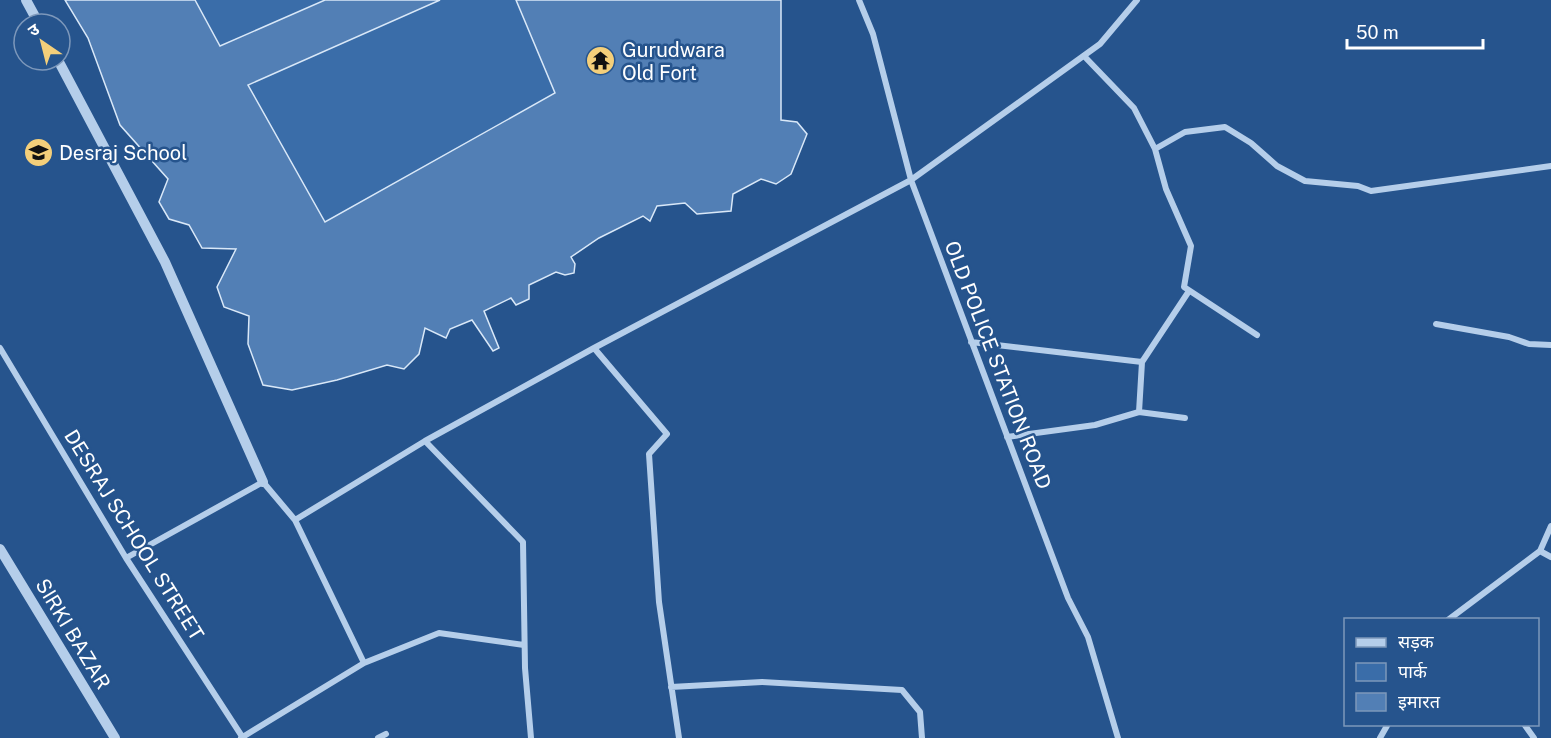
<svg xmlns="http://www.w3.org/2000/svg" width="1551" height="738" font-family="'Public Sans','Noto Sans Devanagari',sans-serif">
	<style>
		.green { fill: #3a6da9 }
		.building { fill: #527fb5; stroke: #d9e8f8; stroke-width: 1.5 }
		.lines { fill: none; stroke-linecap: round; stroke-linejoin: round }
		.minor { stroke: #b5ceea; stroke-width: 6 }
		.tertiary { stroke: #b5ceea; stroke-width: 10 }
		.labels { text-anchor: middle; stroke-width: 5; stroke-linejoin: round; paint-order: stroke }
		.poi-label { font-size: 20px; fill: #fff; stroke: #26548d; text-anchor: start }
		.street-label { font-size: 20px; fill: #fff; stroke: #26548d }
	</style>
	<rect width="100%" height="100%" fill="#26548d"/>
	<path class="green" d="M 195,0 L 325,0 L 220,46 Z
		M 440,0 L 516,0 L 555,93 L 325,222 L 248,85 Z"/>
	<path class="building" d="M 65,0 L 195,0 L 220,46 L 325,0 L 440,0 L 248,85 L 325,222 L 555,93 L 516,0 L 781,0 L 781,120 L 797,122 L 807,134 L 791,174 L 776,184 L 761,179 L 733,194 L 731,211 L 697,214 L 685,203 L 657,206 L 650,221 L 643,216 L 599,238 L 571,257 L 575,264 L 574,273 L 565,275 L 556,272 L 529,285 L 529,299 L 516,305 L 511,298 L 484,311 L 499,348 L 493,351 L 472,320 L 450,329 L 446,338 L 425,328 L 419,354 L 404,369 L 387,365 L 337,380 L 292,390 L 263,385 L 248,344 L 249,316 L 224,307 L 217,287 L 236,249 L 202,248 L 189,225 L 169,219 L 159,202 L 168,179 L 120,125 L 88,38 Z"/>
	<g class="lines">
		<path class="minor" d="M 859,0 L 873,34 L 911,180 L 1068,598 L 1088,637 L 1118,738
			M 1084,56 L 1134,108 L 1155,149 L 1166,189 L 1191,246 L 1184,287 L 1257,335
			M 1155,149 L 1185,132 L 1225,127 L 1251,143 L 1277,166 L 1305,181 L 1358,186 L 1371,191 L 1551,166
			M 1436,324 L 1509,337 L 1529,344 L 1551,345
			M 971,342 L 1142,362 L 1139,412
			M 0,348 L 126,558 L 243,738
			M 594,348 L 667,434 L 649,454 L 659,602 L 679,738
			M 1142,362 L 1189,291
			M 1007,437 L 1095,425 L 1139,412 L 1185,418
			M 425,441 L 523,542 L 525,668 L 531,738
			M 295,520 L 425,441 L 594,348 L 911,180 L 1100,44 L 1137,0
			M 1540,551 L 1551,557
			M 126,558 L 263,482 L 295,520 L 364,663 L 241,738
			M 1448,620 L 1540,551 L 1551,526
			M 364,663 L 439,633 L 524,645
			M 671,687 L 762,682 L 902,690 L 920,712 L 922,738
			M 1524,724 L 1534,738
			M 378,738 L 386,734
			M 1380,738 L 1388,724"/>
		<path class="tertiary" d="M 26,0 L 39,24
			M 58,60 L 165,262 L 263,482
			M 0,549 L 115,738"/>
	</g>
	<defs>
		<symbol id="temple-disc" viewBox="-11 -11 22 22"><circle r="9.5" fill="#f4cf7a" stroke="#26548d"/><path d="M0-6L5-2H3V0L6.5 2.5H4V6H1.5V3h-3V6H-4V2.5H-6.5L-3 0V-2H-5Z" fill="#111"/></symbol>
		<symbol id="school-disc" viewBox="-11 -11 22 22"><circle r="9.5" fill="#f4cf7a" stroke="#26548d"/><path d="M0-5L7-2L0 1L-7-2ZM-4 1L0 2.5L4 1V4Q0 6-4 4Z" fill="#111"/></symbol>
	</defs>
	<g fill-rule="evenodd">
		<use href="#temple-disc" x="584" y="44" width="33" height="33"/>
		<use href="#school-disc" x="22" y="136" width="33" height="33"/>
	</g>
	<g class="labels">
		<g class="poi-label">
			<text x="622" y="57">Gurudwara<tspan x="622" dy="23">Old Fort</tspan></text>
			<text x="59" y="160">Desraj School</text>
		</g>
		<g class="street-label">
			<text transform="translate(998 365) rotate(69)" y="7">OLD POLICE STATION ROAD</text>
			<text transform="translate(134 535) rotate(58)" y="7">DESRAJ SCHOOL STREET</text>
			<text transform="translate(73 634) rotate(59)" y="7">SIRKI BAZAR</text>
		</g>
	</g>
	<rect x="1344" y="618" width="195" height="108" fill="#26548d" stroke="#7d98bb" stroke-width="1.5"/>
	<rect x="1356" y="638" width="30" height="9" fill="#b5ceea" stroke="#7d98bb" stroke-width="1.5"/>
	<text x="1398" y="648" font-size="18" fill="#ffffff">सड़क</text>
	<rect x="1356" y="663" width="30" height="18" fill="#3a6da9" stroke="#7d98bb" stroke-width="1.5"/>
	<text x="1398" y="678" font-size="18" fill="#ffffff">पार्क</text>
	<rect x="1356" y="693" width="30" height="18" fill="#527fb5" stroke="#7d98bb" stroke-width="1.5"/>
	<text x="1398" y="708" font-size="18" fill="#ffffff">इमारत</text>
	<g transform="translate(42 42) rotate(325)"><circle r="28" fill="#26548d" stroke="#7d98bb" stroke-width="1.5"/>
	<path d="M0-4.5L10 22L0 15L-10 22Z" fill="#f4cf7a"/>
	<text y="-9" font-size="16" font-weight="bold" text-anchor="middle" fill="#ffffff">उ</text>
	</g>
	<path d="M1347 39v9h136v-9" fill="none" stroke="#ffffff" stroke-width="3"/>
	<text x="1356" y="39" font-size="18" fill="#ffffff" stroke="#26548d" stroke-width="4.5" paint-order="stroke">50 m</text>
</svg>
